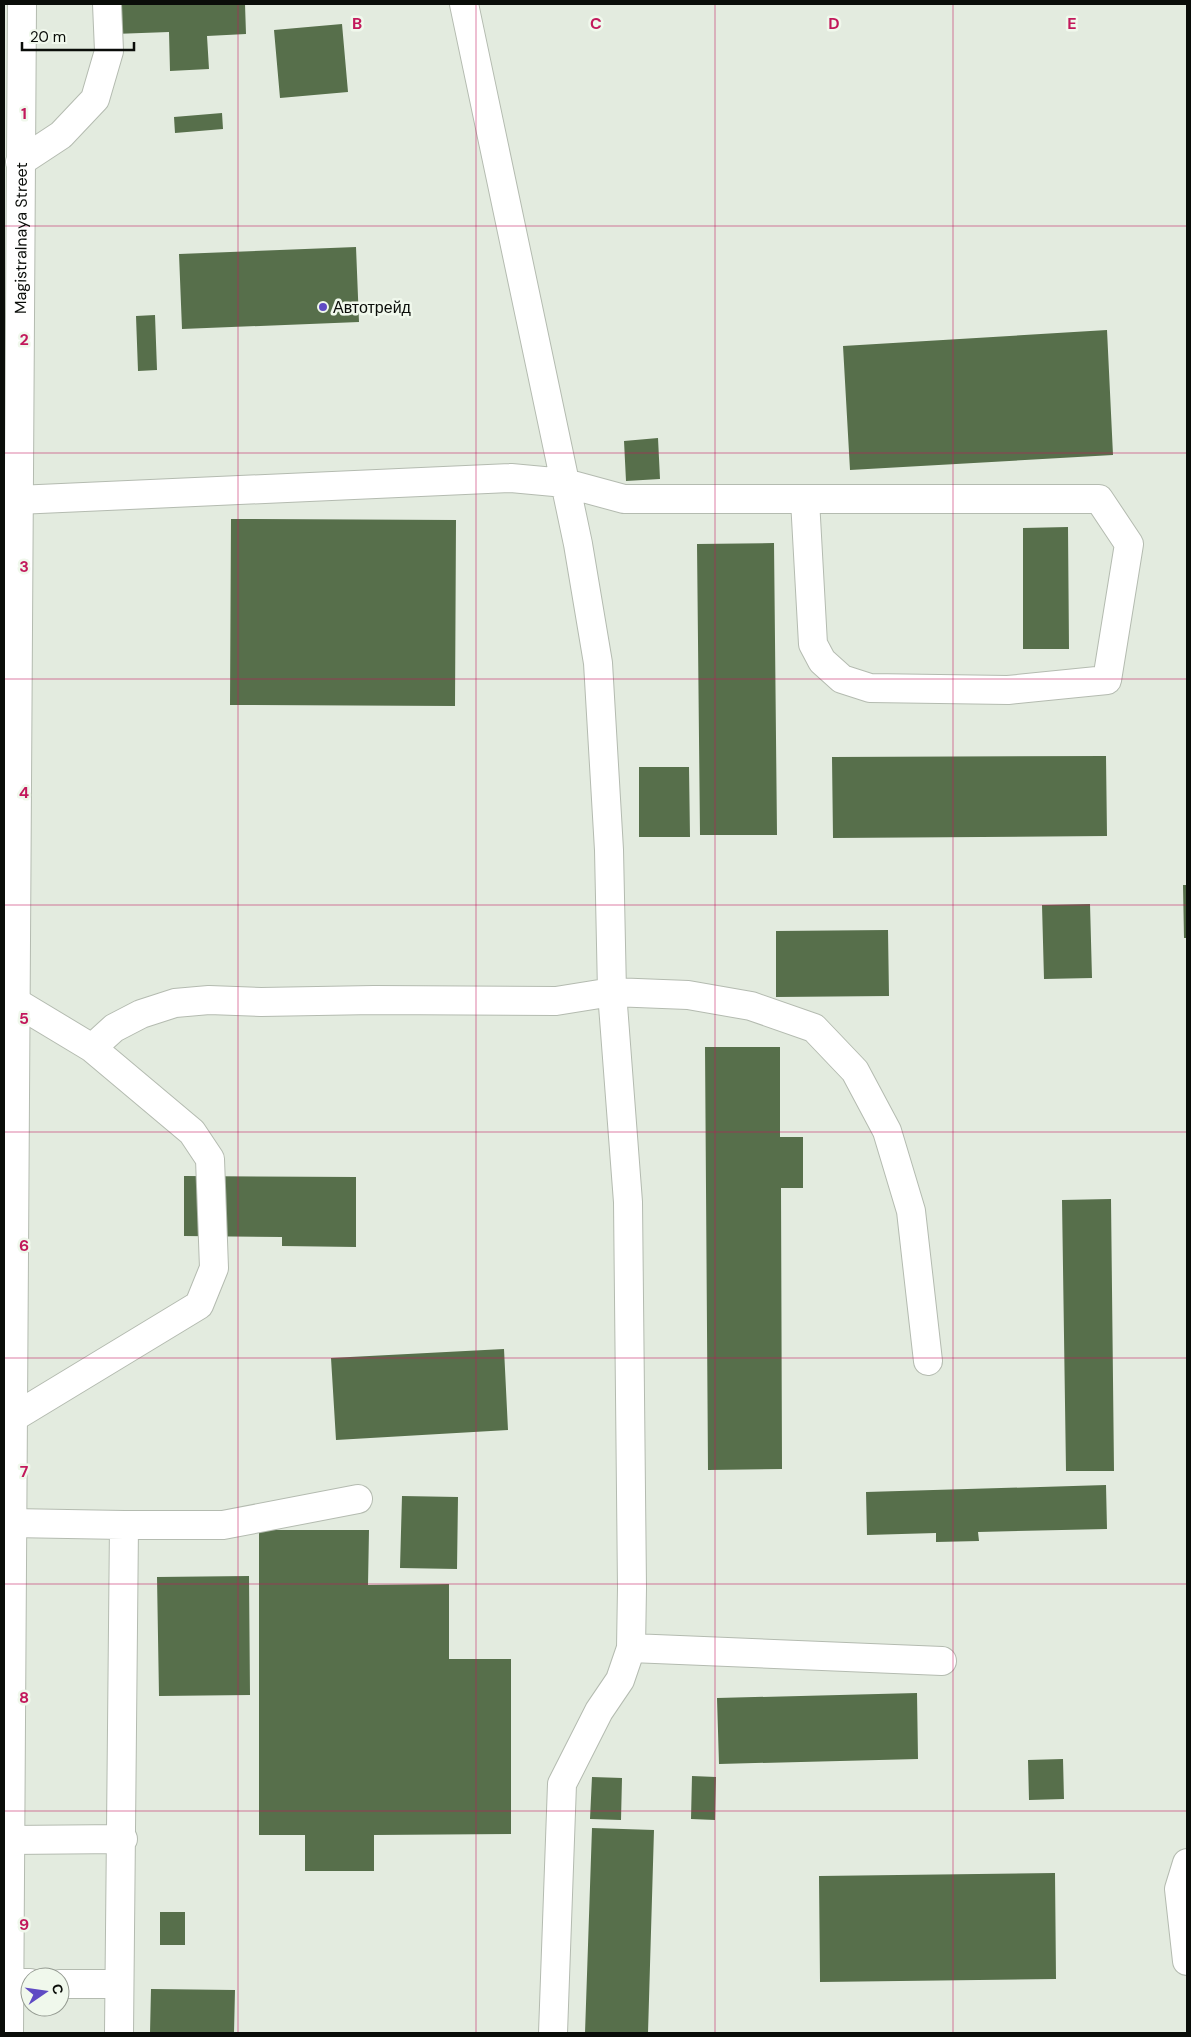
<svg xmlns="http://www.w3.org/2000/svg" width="1191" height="2037" font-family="'DM Sans',sans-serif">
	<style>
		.building { fill: #576f4b }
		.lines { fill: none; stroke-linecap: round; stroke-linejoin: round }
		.minor-casing { stroke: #b4bbb0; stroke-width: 30 }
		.major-casing { stroke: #b4bbb0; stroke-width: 30 }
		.minor { stroke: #fff; stroke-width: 28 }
		.major { stroke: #fff; stroke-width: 28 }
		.grid { fill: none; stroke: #c2185b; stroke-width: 1; stroke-opacity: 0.55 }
		.poi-dot { fill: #5f4bc4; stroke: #f0f8ec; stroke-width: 2 }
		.labels { text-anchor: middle; stroke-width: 5; stroke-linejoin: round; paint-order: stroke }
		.street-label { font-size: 16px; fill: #0a0d09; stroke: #f0f8ec }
		.poi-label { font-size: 16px; fill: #0a0d09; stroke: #f0f8ec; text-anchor: start }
		.grid-label { font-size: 16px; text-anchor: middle; font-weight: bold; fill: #c2185b; stroke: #f0f8ec; stroke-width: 5; stroke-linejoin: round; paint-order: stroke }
	</style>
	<rect width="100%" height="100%" fill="#e3ebdf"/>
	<path class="building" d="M 113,4 L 245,4 L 246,34 L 207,36 L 209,69 L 170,71 L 169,32 L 114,34 Z
		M 342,24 L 348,92 L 280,98 L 274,30 Z
		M 222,113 L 223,129 L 175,133 L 174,117 Z
		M 356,247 L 359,322 L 182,329 L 179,254 Z
		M 155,315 L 157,370 L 138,371 L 136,316 Z
		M 1107,330 L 1113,455 L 850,470 L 843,346 Z
		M 658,438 L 660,479 L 626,481 L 624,441 Z
		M 231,519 L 456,520 L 455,706 L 230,705 Z
		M 1068,527 L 1069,649 L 1023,649 L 1023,528 Z
		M 774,543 L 777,835 L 700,835 L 697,544 Z
		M 1106,756 L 1107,836 L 833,838 L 832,757 Z
		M 639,767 L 689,767 L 690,837 L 639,837 Z
		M 1183,885 L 1187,885 L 1187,938 L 1184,938 Z
		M 1090,904 L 1092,978 L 1044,979 L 1042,905 Z
		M 888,930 L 889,996 L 776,997 L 776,931 Z
		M 705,1047 L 780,1047 L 780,1137 L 803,1137 L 803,1188 L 781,1188 L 782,1469 L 708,1470 Z
		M 184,1176 L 356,1177 L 356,1247 L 282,1246 L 282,1237 L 184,1236 Z
		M 1111,1199 L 1114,1471 L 1066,1471 L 1062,1200 Z
		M 504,1349 L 508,1430 L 336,1440 L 331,1358 Z
		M 1106,1485 L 1107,1529 L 978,1532 L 979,1541 L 936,1542 L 936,1533 L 867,1535 L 866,1492 Z
		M 402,1496 L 458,1497 L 457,1569 L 400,1568 Z
		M 259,1530 L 369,1530 L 368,1585 L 449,1584 L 449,1659 L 511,1659 L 511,1834 L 374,1835 L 374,1871 L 305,1871 L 305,1835 L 259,1835 Z
		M 249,1576 L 250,1695 L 159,1696 L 157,1577 Z
		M 917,1693 L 918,1759 L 719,1764 L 717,1698 Z
		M 1063,1759 L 1064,1799 L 1029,1800 L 1028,1760 Z
		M 692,1776 L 716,1777 L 715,1820 L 691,1819 Z
		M 592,1777 L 622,1778 L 621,1820 L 590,1819 Z
		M 592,1828 L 654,1830 L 648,2033 L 585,2033 Z
		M 1055,1873 L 1056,1979 L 820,1982 L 819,1876 Z
		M 160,1912 L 185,1912 L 185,1945 L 160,1945 Z
		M 151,1989 L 235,1990 L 234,2033 L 150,2033 Z"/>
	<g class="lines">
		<defs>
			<path id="minor" d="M 464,4 L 578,544 L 598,663 L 609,850 L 612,992 L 628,1202 L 632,1588 L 631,1648 L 620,1680 L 599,1711 L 562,1784 L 553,2033
				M 20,162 L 61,135 L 95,99 L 109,51 L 107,4
				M 17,500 L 511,478 L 565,483 L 624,499 L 1099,499 L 1129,544 L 1107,680 L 1008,690 L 870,688 L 842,679 L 822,661 L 813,644 L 805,500
				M 92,1048 L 114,1028 L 141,1014 L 175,1003 L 209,1000 L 261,1002 L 374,1000 L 556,1001 L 612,992 L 688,995 L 751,1006 L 814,1028 L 855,1071 L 887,1131 L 911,1211 L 928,1361
				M 11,1419 L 199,1305 L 214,1268 L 210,1159 L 192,1132 L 92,1048 L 14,1001
				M 11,1523 L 124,1525
				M 631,1648 L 942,1661
				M 9,1840 L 123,1839
				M 1187,1863 L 1179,1889 L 1187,1961
				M 9,1983 L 30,1983
				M 60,1984 L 119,1984
				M 119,2033 L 124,1525 L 223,1525 L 358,1499"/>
			<g id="major">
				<path id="s1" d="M 9,2033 L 22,4"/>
			</g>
		</defs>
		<use href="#minor" class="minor-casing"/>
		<use href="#major" class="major-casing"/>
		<use href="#minor" class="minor"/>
		<use href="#major" class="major"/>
	</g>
	<path class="grid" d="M 238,4 L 238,2033M 476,4 L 476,2033M 715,4 L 715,2033M 953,4 L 953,2033M 4,226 L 1187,226M 4,453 L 1187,453M 4,679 L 1187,679M 4,905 L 1187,905M 4,1132 L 1187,1132M 4,1358 L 1187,1358M 4,1584 L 1187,1584M 4,1811 L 1187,1811"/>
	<circle class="poi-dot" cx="323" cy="307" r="5"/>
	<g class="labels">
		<g class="street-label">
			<text dy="6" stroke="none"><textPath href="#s1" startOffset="1795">Magistralnaya Street</textPath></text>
		</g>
		<g class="poi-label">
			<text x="333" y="313">Автотрейд</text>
		</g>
	</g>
	<g class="grid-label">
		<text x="357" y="29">B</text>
		<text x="596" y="29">C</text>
		<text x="834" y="29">D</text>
		<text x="1072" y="29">E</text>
		<text x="24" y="119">1</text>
		<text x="24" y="345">2</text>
		<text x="24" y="572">3</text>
		<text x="24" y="798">4</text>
		<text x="24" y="1024">5</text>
		<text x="24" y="1251">6</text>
		<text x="24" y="1477">7</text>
		<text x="24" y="1703">8</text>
		<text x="24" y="1930">9</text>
	</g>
	<rect width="1191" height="2037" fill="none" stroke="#0a0d09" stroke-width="10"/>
	<g transform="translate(45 1992) rotate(77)"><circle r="24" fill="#f0f8ec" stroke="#949a91"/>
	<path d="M0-4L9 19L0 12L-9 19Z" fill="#5f4bc4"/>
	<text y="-8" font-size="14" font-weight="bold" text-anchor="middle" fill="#0a0d09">С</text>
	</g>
	<path d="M22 42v8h112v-8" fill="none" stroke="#0a0d09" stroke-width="2.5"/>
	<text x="30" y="42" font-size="15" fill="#0a0d09" stroke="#f0f8ec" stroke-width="4" paint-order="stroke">20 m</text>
</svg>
